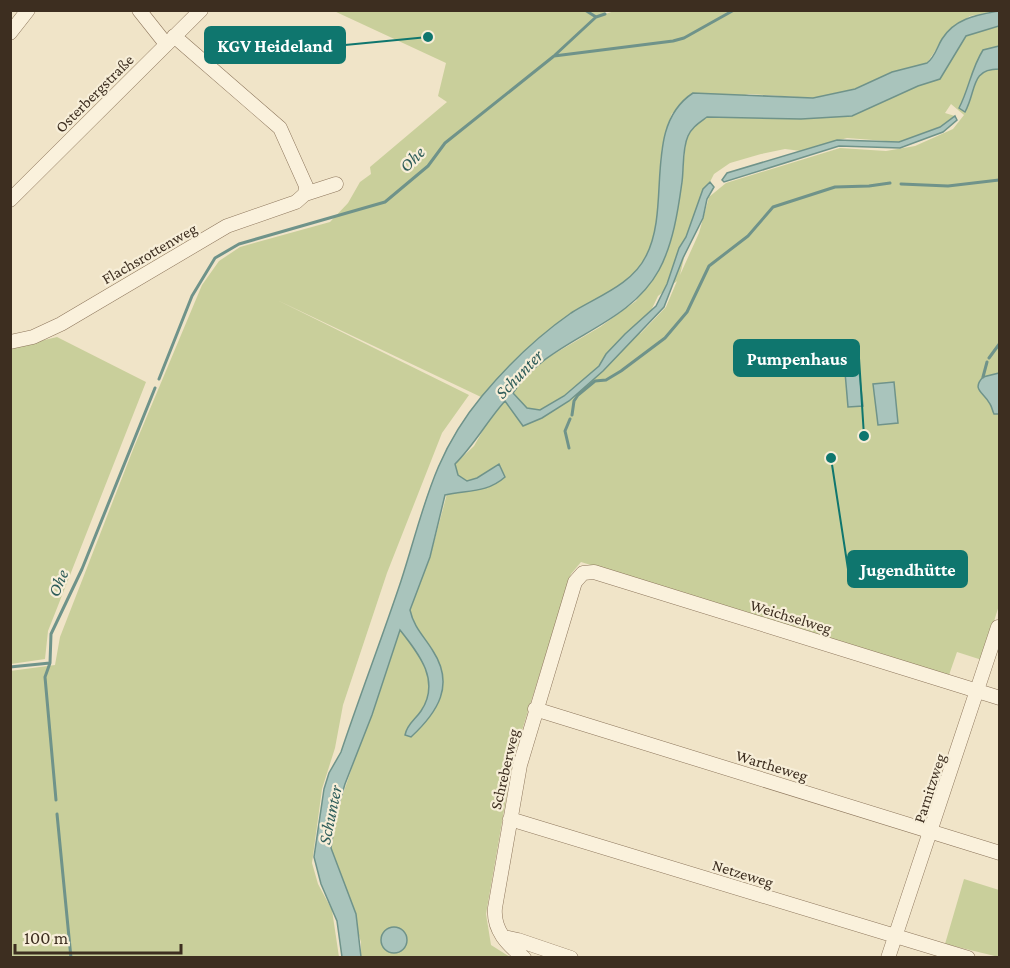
<svg xmlns="http://www.w3.org/2000/svg" width="1010" height="968" font-family="'Crimson Pro',serif">
	<style>
		.green { fill: #c9cf9b; fill-rule: evenodd }
		.water { fill: #a9c4bc; stroke: #6f938a; stroke-width: 1.5 }
		.lines { fill: none; stroke-linecap: round; stroke-linejoin: round }
		.stream { stroke: #6f938a; stroke-width: 3 }
		.street-casing { stroke: #8d765c; stroke-width: 15 }
		.street { stroke: #faf1dc; stroke-width: 14 }
		.labels { text-anchor: middle; stroke-width: 4.5; stroke-linejoin: round; paint-order: stroke }
		.street-label { font-size: 16px; fill: #3d2e20; stroke: #f7eed8 }
		.water-label { font-size: 18px; font-style: italic; fill: #2f5d5a; stroke: #f7eed8 }
		.leader { fill: none; stroke: #0f766e; stroke-width: 2 }
		.callout-dot { fill: #0f766e; stroke: #f7eed8; stroke-width: 2 }
		.callout { fill: #0f766e; stroke: #0f766e; stroke-width: 2 }
		.callout-label { font-size: 18px; text-anchor: middle; font-weight: bold; fill: #fff }
	</style>
	<rect width="100%" height="100%" fill="#f0e4c8"/>
	<path class="green" d="M 605,10 L 605,14 L 618,10 L 999,11 L 970,16 L 949,30 L 927,63 L 892,72 L 855,89 L 813,98 L 749,94 L 672,113 C 668,125 664,136 662,148 C 656,185 664,221 646,256 C 632,285 596,297 571,314 C 537,337 508,367 481,397 L 277,300 L 469,395 L 442,433 L 387,573 L 343,705 L 335,748 L 322,789 L 312,863 L 318,884 L 332,910 L 339,957 L 11,957 L 10,671 L 55,665 L 60,637 L 134,447 L 202,285 L 219,261 L 240,247 L 330,222 L 348,203 L 360,182 L 371,174 L 370,167 L 447,102 L 438,96 L 446,63 L 334,11 Z
		M 999,26 L 999,46 L 983,50 L 996,68 L 1000,69 L 1000,602 L 982,660 L 957,652 L 949,675 L 581,562 L 571,574 L 513,759 L 486,914 L 491,945 L 510,957 L 361,957 L 361,942 L 331,848 L 336,814 L 400,629 L 430,557 L 455,464 L 474,446 L 491,416 L 542,361 L 600,327 L 636,301 L 667,254 L 682,181 L 686,139 L 694,126 L 707,117 L 801,119 L 852,116 L 918,86 L 940,79 L 966,36 ZM 951,104 L 964,115 L 953,129 L 915,146 L 886,151 L 840,148 L 726,183 L 709,197 L 699,233 L 680,275 L 692,224 L 710,182 L 714,174 L 730,163 L 761,154 L 785,149 L 801,151 L 847,138 L 899,142 L 940,127 L 955,116 L 945,113 ZM 677,281 L 666,307 L 640,334 L 658,296 Z
		M 57,337 L 146,382 L 48,631 L 45,659 L 11,664 L 11,348 Z
		M 964,879 L 999,890 L 999,957 L 945,944 Z"/>
	<path class="water" d="M 999,11 L 999,26 L 966,36 L 940,79 L 918,86 L 852,116 L 801,119 L 707,117 C 699,123 692,127 688,136 C 682,149 684,168 682,182 C 678,211 673,244 659,270 C 626,330 549,337 513,393 L 527,408 L 540,410 L 564,396 L 599,366 L 606,354 L 625,334 L 656,306 L 667,284 L 679,248 L 686,237 L 703,189 L 710,182 L 714,187 L 707,199 L 703,218 L 683,258 L 664,307 L 603,371 L 569,401 L 542,418 L 523,426 L 505,401 C 487,421 475,444 455,464 L 458,475 L 467,481 L 477,478 L 499,464 L 505,477 C 487,493 468,490 445,495 L 430,557 L 410,610 C 414,628 424,636 433,651 C 455,685 438,712 411,737 L 405,735 C 407,724 415,720 421,711 C 441,681 419,654 400,630 L 372,715 L 345,784 L 336,814 L 331,848 L 356,914 L 361,957 L 342,957 L 337,921 L 321,884 L 314,857 L 324,789 L 329,773 L 341,752 C 360,695 382,638 401,581 C 424,510 432,456 482,396 C 507,366 538,336 571,313 C 596,297 632,285 646,256 C 672,206 642,126 693,93 L 813,98 L 855,89 L 892,72 L 927,63 C 935,57 937,47 942,39 C 955,18 977,15 999,11 Z
		M 999,46 L 999,69 C 970,69 977,90 965,112 L 959,108 C 969,89 971,69 983,50 Z
		M 955,116 L 957,120 L 943,132 L 900,148 L 839,146 L 724,182 L 722,180 L 727,173 L 837,140 L 899,142 L 940,127 Z
		M 849,367 L 857,368 L 859,371 L 863,406 L 848,407 L 845,372 Z
		M 999,373 L 1000,414 L 994,414 C 992,410 992,407 990,404 C 984,392 971,390 983,377 Z
		M 894,382 L 898,423 L 878,425 L 873,384 Z
		M381 940a13 13 0 1 1 26 0a13 13 0 1 1-26 0Z"/>
	<g class="lines">
		<path class="stream" d="M 585,10 L 596,17
			M 555,55 L 596,17 L 605,14
			M 901,184 L 948,186 L 999,180
			M 989,358 L 1000,343
			M 983,377 L 987,362
			M 159,379 L 192,296 L 215,258 L 239,244 L 385,202 L 428,166 L 445,143 L 554,56 L 673,41 L 684,38 L 734,10
			M 572,415 L 574,401 L 578,395 L 595,381 L 606,380 L 621,371 L 665,338 L 687,312 L 709,266 L 748,236 L 773,207 L 835,187 L 869,186 L 890,183
			M 569,448 L 565,431 L 570,419
			M 10,667 L 50,663
			M 56,800 L 45,677 L 50,663 L 51,634 L 82,569 L 155,388
			M 57,814 L 71,958"/>
		<defs>
			<path id="street" d="M 139,10 L 166,44
				M 10,33 L 28,10
				M 305,194 L 336,184
				M 10,200 L 201,10
				M 10,342 L 33,337 L 61,324 L 227,226 L 296,202 L 305,194 L 306,186 L 280,128 L 174,36
				M 535,709 L 1000,853
				M 510,819 L 968,958
				M 503,937 L 518,940 L 571,958
				M 524,958 C 507,944 493,930 495,908 L 520,765 L 575,582 L 583,573 L 594,572 L 1000,698
				M 888,958 L 998,627"/>
		</defs>
		<use href="#street" class="street-casing"/>
		<use href="#street" class="street"/>
	</g>
	<g class="labels">
		<g class="street-label">
			<text transform="translate(94 93) rotate(-45)" y="6">Osterbergstraße</text>
			<text transform="translate(149 253) rotate(-30)" y="6">Flachsrottenweg</text>
			<text transform="translate(791 616) rotate(17)" y="6">Weichselweg</text>
			<text transform="translate(772 765) rotate(17)" y="6">Wartheweg</text>
			<text transform="translate(504 769) rotate(-77)" y="6">Schreberweg</text>
			<text transform="translate(929 788) rotate(-72)" y="6">Parnitzweg</text>
			<text transform="translate(743 873) rotate(17)" y="6">Netzeweg</text>
		</g>
		<g class="water-label">
			<text transform="translate(412 159) rotate(-45)" y="6">Ohe</text>
			<text transform="translate(519 374) rotate(-46)" y="6">Schunter</text>
			<text transform="translate(58 583) rotate(-67)" y="6">Ohe</text>
			<text transform="translate(330 815) rotate(-78)" y="6">Schunter</text>
		</g>
	</g>
	<path class="leader" d="M428 37L345 45M864 436L859 358M831 458L848 569"/>
	<g class="callout-dot">
		<circle cx="428" cy="37" r="6"/>
		<circle cx="864" cy="436" r="6"/>
		<circle cx="831" cy="458" r="6"/>
	</g>
	<g class="callout">
		<rect x="205" y="27" width="140" height="36" rx="6"/>
		<rect x="734" y="340" width="125" height="36" rx="6"/>
		<rect x="848" y="551" width="119" height="36" rx="6"/>
	</g>
	<g class="callout-label">
		<text x="275" y="52">KGV Heideland</text>
		<text x="797" y="365">Pumpenhaus</text>
		<text x="908" y="576">Jugendhütte</text>
	</g>
	<rect width="1010" height="968" fill="none" stroke="#3d2e20" stroke-width="24"/>
	<path d="M15 944v9h166v-9" fill="none" stroke="#3d2e20" stroke-width="3"/>
	<text x="24" y="944" font-size="18" fill="#3d2e20" stroke="#f7eed8" stroke-width="4.5" paint-order="stroke">100 m</text>
</svg>
